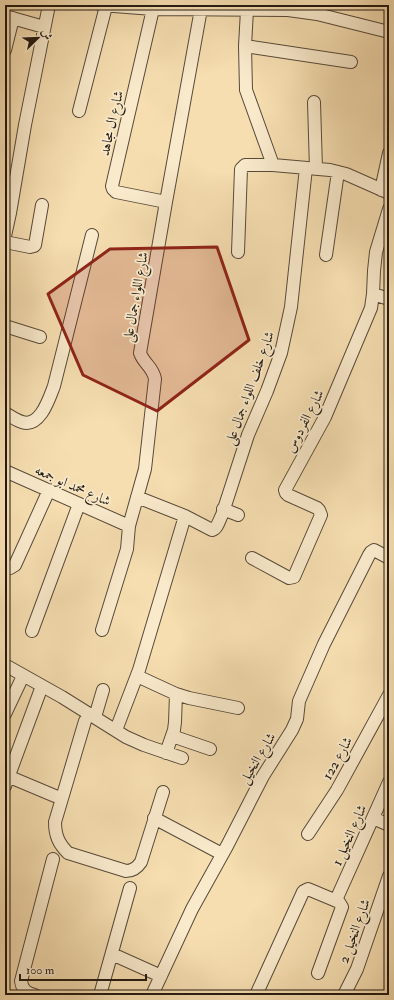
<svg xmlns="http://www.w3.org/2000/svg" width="394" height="1000" font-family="'IM FELL Double Pica',Amiri,serif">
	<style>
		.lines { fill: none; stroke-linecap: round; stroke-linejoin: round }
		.minor-casing { stroke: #574a39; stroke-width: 14 }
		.minor { stroke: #f9eacc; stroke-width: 12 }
		.marked { fill: #8f2418; fill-opacity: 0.2; stroke: #8f2418; stroke-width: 3; stroke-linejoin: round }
		.labels { text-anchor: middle; stroke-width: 3.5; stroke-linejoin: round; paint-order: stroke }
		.street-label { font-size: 14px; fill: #221911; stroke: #f9eacc }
	</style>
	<rect width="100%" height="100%" fill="#f6deb1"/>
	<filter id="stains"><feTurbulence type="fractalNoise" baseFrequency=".005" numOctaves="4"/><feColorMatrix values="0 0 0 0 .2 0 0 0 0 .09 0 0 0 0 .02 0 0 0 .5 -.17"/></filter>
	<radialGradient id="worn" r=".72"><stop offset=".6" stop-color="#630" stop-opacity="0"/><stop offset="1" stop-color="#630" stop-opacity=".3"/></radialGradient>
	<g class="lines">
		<defs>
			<path id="minor" d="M 101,5 L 153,9 L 288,10 L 317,14 L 389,32
				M 153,9 L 112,186 L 113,189 L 116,192 L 166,202
				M 247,10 L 245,46 L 246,90 L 273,165
				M 5,16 L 44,27
				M 245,46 L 351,62
				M 5,50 L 13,18
				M 314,102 L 316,169
				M 79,111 L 106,6
				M 381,190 L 389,153
				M 5,236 L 10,213 L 25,125 L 49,5
				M 5,242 L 30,247 L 34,246 L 35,245 L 42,205
				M 238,252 L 241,169 L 245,165 L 273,165 L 330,170 L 346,174 L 389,193
				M 326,255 L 338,172
				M 373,294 L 389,299
				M 5,326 L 40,337
				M 5,413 C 10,416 16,420 22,422 C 40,428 49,399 54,386 L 92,235
				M 5,471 L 129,526
				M 137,497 L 185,516 L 212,530 C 218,528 219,520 222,515 L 248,435 L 267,391 L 281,353 L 291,307 L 306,168
				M 223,509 L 238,515
				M 252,558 L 289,578 L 294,577 L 321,515 L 319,510 L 317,508 L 288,495 L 286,493 L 285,490 L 325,417 L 371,308 L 373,294 L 374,271 L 376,252 L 389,209
				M 5,569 L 10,568 L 15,565 L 49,490
				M 102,630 L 127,549 L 129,526 L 145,469 L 155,379 C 153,367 144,364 140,353 L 166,202 L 201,9
				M 32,631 L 79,504
				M 5,665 L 62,697 L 126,737 L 144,745 L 182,758
				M 137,676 L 176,694 L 189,698 L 238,708
				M 5,714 L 23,676
				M 95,717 L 103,690
				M 85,721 L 55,822 C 55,836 59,844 68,853 L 126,871 C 133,871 137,868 141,862 L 163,792
				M 116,730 L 139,670 L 185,516
				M 172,736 L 210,749
				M 166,753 L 174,730 L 175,722 L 176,694
				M 5,775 L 55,796
				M 5,786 L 42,686
				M 154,818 L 222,854
				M 373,818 L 389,825
				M 308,834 L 337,790 L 389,695
				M 336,900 L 389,782
				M 112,954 L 161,976
				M 35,995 C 27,993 22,990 21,981 L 53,859
				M 100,995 L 130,888
				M 152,995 L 192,909 L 227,846 L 263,776 L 292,730 L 297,719 L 299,701 L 324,644 L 369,555 L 371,552 L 374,550 L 389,558
				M 256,995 L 303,892 L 304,891 L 308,889 L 339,902 L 342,907 L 318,973
				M 344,995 L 357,969 L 389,876"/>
		</defs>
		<use href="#minor" class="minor-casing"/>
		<use href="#minor" class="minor"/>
	</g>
	<path class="marked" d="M 217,247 L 249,340 L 157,411 L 83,375 L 48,294 L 110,249 Z"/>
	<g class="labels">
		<g class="street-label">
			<text transform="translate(111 123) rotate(-77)" y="5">شارع ال مجاهد</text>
			<text transform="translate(135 297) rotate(-80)" y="5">شارع اللواء جمال على</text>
			<text transform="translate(249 388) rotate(-70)" y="5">شارع خلف اللواء جمال على</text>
			<text transform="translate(304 421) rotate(-63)" y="5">شارع الفردوس</text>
			<text transform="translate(73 485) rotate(24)" y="5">شارع محمد ابو جمعه</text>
			<text transform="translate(257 758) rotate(-59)" y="5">شارع النخيل</text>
			<text transform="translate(337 758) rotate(-61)" y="5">شارع 122</text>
			<text transform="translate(349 835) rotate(-66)" y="5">شارع النخيل 1</text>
			<text transform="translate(354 931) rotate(-70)" y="5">شارع النخيل 2</text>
		</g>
	</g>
	<rect width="394" height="1000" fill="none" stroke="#f6deb1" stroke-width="20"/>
	<rect x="6" y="6" width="382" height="988" fill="none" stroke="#221911" stroke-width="2"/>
	<rect x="10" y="10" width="374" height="980" fill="none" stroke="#221911"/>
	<g transform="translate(38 38) rotate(67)" stroke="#f9eacc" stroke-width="3" paint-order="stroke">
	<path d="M0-3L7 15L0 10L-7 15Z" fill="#221911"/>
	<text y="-6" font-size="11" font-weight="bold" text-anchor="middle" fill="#221911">ش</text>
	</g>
	<path d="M20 974v6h126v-6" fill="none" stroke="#221911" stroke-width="2"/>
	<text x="26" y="974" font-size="12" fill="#221911" stroke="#f9eacc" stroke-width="3" paint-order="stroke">100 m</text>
	<rect width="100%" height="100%" filter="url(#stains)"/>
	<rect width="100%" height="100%" fill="url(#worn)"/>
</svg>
